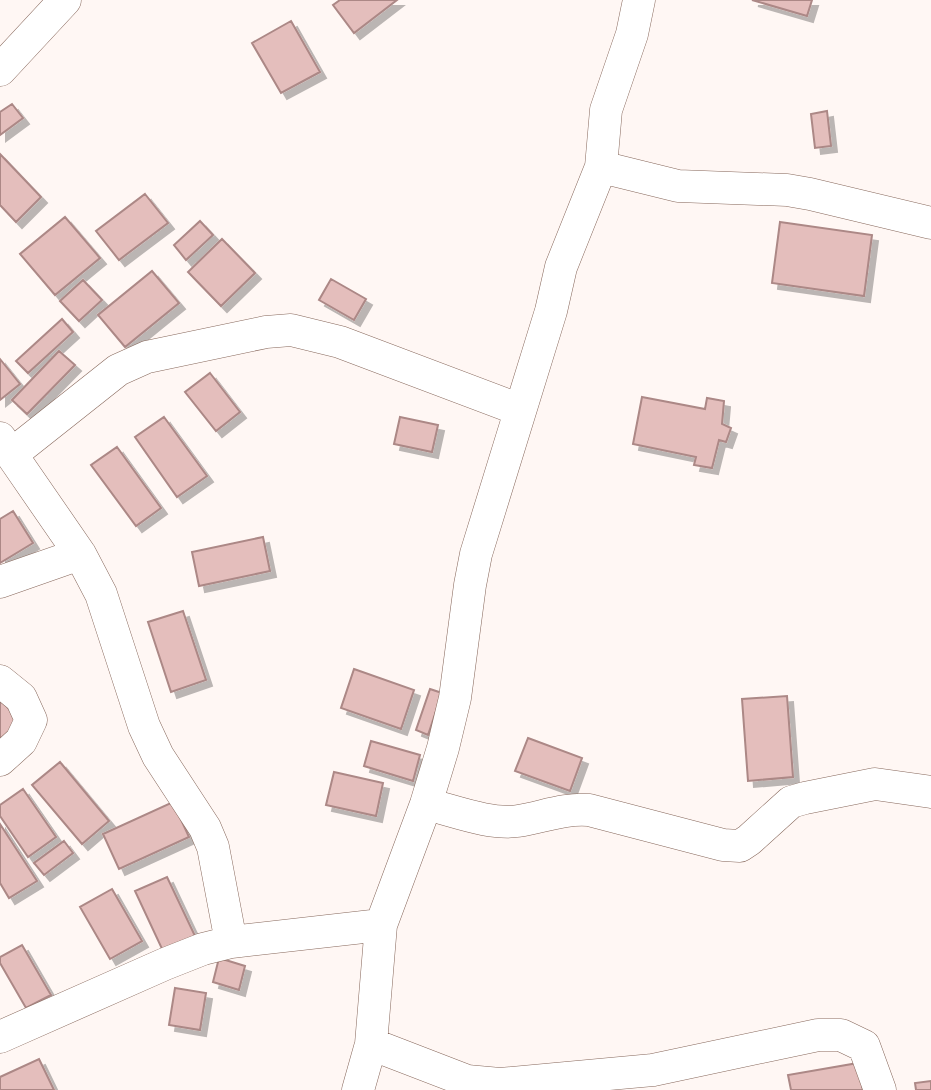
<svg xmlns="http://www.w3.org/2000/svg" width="931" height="1090" font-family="'Alegreya Sans',sans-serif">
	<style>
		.building { fill: #e4bebc; stroke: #ac8886; stroke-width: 2; filter: url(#shadow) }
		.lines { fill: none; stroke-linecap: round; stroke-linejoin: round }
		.minor-casing { stroke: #87685c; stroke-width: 33 }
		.minor { stroke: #fff; stroke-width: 32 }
	</style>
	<defs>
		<filter id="shadow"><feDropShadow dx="6" dy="6" stdDeviation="0" flood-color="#0004"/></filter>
	</defs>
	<rect width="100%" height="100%" fill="#fff7f4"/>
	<path class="building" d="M 340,0 L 397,0 L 354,33 L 333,5 Z
		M 752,0 L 812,0 L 807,16 Z
		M 291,21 L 320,72 L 281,93 L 252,43 Z
		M 12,104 L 23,118 L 0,135 L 0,112 Z
		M 827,111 L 831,146 L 815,148 L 811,114 Z
		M 0,154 L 41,197 L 16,222 L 0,205 Z
		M 145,194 L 168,223 L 119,260 L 96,231 Z
		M 65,217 L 100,258 L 55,295 L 20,254 Z
		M 200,221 L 213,235 L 186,260 L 174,245 Z
		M 780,222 L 872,235 L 864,296 L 772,283 Z
		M 222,239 L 255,273 L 221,306 L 188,272 Z
		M 152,271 L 179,303 L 125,347 L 98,315 Z
		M 331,279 L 366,299 L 354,320 L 319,300 Z
		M 83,280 L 102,300 L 79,321 L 60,301 Z
		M 62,319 L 73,332 L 28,373 L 16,361 Z
		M 59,351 L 75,365 L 27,414 L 12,400 Z
		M 0,359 L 20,384 L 0,400 Z
		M 210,373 L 240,412 L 216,431 L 185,392 Z
		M 642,397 L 705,409 L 707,398 L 724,401 L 722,424 L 731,428 L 726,442 L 719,440 L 712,468 L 694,465 L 696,457 L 633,444 Z
		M 164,417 L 207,476 L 177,497 L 135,437 Z
		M 400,417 L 438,425 L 432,452 L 394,444 Z
		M 117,447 L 161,508 L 136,526 L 91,465 Z
		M 13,511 L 33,543 L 0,563 L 0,519 Z
		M 263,537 L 270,571 L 199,586 L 192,552 Z
		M 183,611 L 206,680 L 171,692 L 148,622 Z
		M 354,669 L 414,690 L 401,729 L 341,708 Z
		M 430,689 L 442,693 L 428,735 L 416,730 Z
		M 787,696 L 793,777 L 748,781 L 742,699 Z
		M 0,698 L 22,725 L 0,743 Z
		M 528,738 L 582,758 L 570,791 L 515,771 Z
		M 371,741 L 420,755 L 413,781 L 364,766 Z
		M 60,762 L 109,821 L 82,844 L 32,785 Z
		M 334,772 L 383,783 L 376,816 L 326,805 Z
		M 23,789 L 56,837 L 28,857 L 0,816 L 0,805 Z
		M 173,802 L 189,837 L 119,869 L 103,834 Z
		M 0,824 L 37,881 L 9,898 L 0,883 Z
		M 64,841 L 73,853 L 44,875 L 34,863 Z
		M 167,877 L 195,936 L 163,951 L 135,891 Z
		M 112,889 L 142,941 L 110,959 L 80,907 Z
		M 22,945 L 51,995 L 26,1008 L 0,963 L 0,957 Z
		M 219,958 L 245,966 L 239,990 L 213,982 Z
		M 175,988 L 206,993 L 200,1030 L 169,1025 Z
		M 39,1059 L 54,1090 L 0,1090 L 0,1077 Z
		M 858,1063 L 863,1090 L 791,1090 L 788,1075 Z
		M 931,1081 L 931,1090 L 916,1090 L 915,1083 Z"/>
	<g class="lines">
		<defs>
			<path id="minor" d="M 0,70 L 65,0
				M 601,167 L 678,186 L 787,190 L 810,194 L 931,223
				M 0,438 L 80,554 L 101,594 L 144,726 L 158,756 L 205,828 L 213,847 L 231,942
				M 12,454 L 118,370 L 147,357 L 266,332 L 291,330 L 340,342 L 520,410
				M 0,582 L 80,554
				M 0,681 L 21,698 L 31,720 L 21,741 L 0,760
				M 426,804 C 455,811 489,825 518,821 C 543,817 564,808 589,810 L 723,845 L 740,846 L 749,840 L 791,802 L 805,798 L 875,784 L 931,792
				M 0,1037 L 165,964 L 203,949 L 231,942 L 381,925
				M 371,1044 L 467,1081 L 500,1084 L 653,1070 L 818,1035 L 841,1035 L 864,1046 L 880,1090
				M 358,1090 L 371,1044 L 381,925 L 426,804 L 443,748 L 455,698 L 470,585 L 476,554 L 551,311 L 561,267 L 601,167 L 606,110 L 632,34 L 639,0"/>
		</defs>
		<use href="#minor" class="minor-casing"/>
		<use href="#minor" class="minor"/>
	</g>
</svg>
